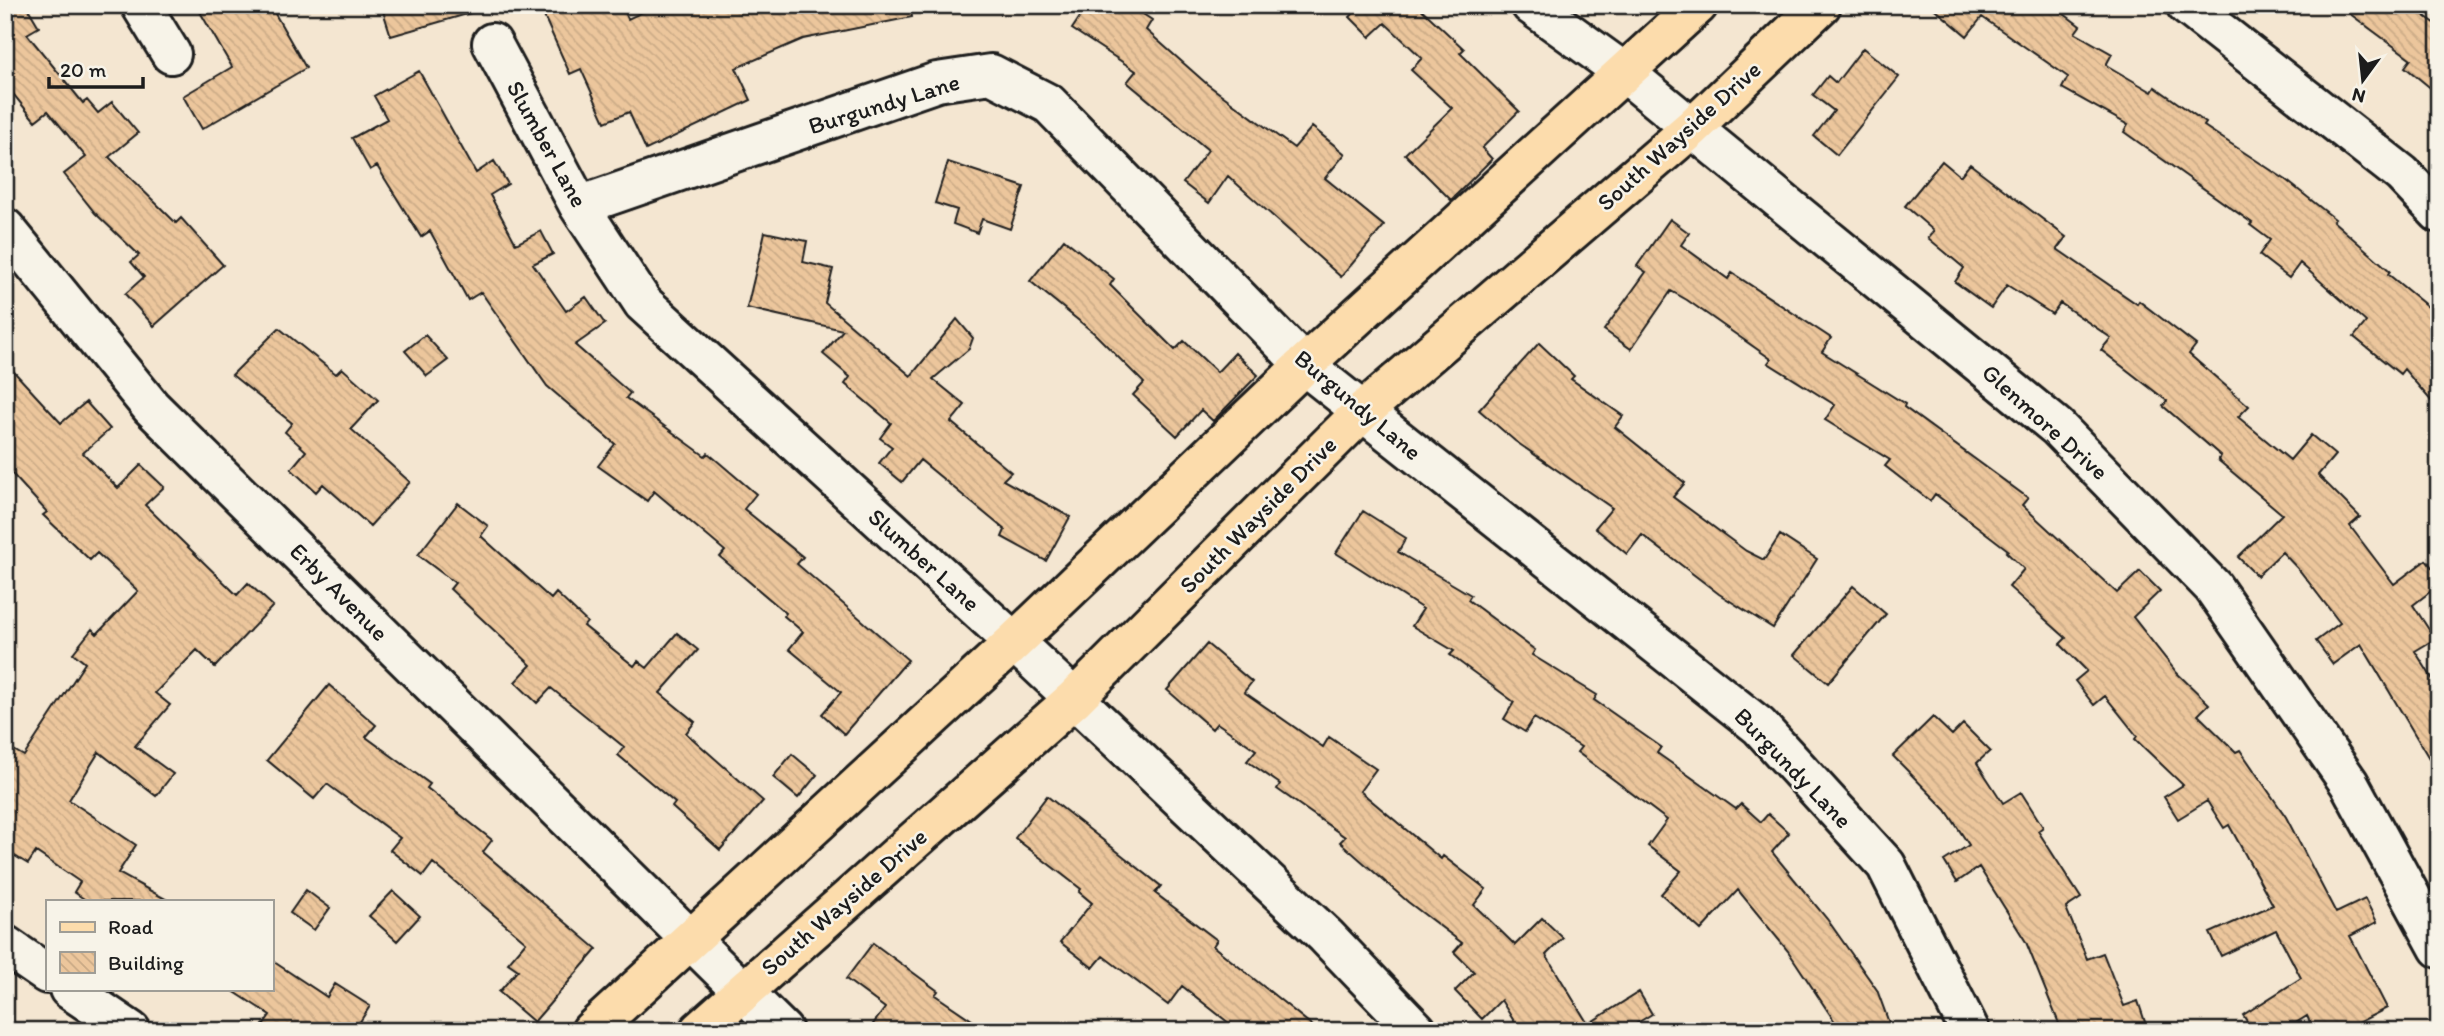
<svg xmlns="http://www.w3.org/2000/svg" width="2444" height="1036" font-family="Itim,sans-serif">
	<style>
		.building { fill: url(#building-back-hatch); stroke: #1c1c1c; stroke-width: 2 }
		.lines { fill: none; stroke-linecap: round; stroke-linejoin: round }
		.minor-casing { stroke: #1c1c1c; stroke-width: 44 }
		.major-casing { stroke: #1c1c1c; stroke-width: 44 }
		.minor { stroke: #f7f3e8; stroke-width: 38 }
		.major { stroke: #fcdcac; stroke-width: 38 }
		.labels { text-anchor: middle; stroke-width: 5; stroke-linejoin: round; paint-order: stroke }
		.street-label { font-size: 24px; fill: #1c1c1c; stroke: #f7f3e8 }
	</style>
	<defs>
		<pattern id="building-back-hatch" width="6" height="6" patternUnits="userSpaceOnUse" patternTransform="scale(1.75)"><rect width="6" height="6" fill="#ecc69c"/><path d="M-1 5l2 2M0 0l6 6M5-1l2 2" fill="none" stroke="#caaa86"/></pattern>
	</defs>
	<rect width="100%" height="100%" fill="#f4e6d1"/>
	<filter id="ink" filterUnits="userSpaceOnUse"><feTurbulence type="fractalNoise" baseFrequency=".0143" numOctaves="2"/><feDisplacementMap in="SourceGraphic" scale="14" xChannelSelector="R" yChannelSelector="G"/><feConvolveMatrix kernelMatrix="1 2 1 2 8 2 1 2 1" color-interpolation-filters="sRGB"/></filter>
	<g filter="url(#ink)">
		<path class="building" d="M 5,5 L 26,5 L 39,27 L 27,34 L 83,103 L 87,100 L 98,113 L 112,102 L 138,133 L 109,157 L 176,223 L 181,218 L 223,265 L 154,326 L 125,294 L 144,277 L 131,262 L 139,255 L 95,213 L 64,174 L 86,157 L 48,111 L 35,121 L 5,84 Z
			M 196,5 L 270,5 L 306,68 L 202,129 L 183,96 L 232,67 Z
			M 381,5 L 473,5 L 474,12 L 391,36 Z
			M 539,5 L 622,5 L 628,19 L 657,5 L 910,5 L 912,17 L 803,39 L 736,68 L 751,100 L 646,150 L 629,112 L 605,122 L 581,69 L 570,74 Z
			M 1088,5 L 1129,5 L 1152,20 L 1146,30 L 1207,84 L 1294,148 L 1312,127 L 1345,154 L 1325,178 L 1384,226 L 1341,277 L 1228,176 L 1209,203 L 1183,183 L 1208,150 L 1127,82 L 1136,71 L 1072,29 Z
			M 1362,5 L 1417,5 L 1464,49 L 1460,53 L 1519,111 L 1482,148 L 1492,159 L 1451,200 L 1405,154 L 1452,108 L 1411,70 L 1422,58 L 1385,23 L 1370,37 L 1350,17 Z
			M 1930,5 L 2052,5 L 2080,26 L 2075,33 L 2112,54 L 2106,65 L 2152,92 L 2155,87 L 2206,123 L 2204,126 L 2286,180 L 2335,219 L 2333,221 L 2390,271 L 2388,274 L 2439,316 L 2439,410 L 2404,369 L 2400,374 L 2354,337 L 2366,322 L 2300,263 L 2289,278 L 2259,255 L 2270,240 L 2250,225 L 2252,223 L 2124,132 L 2128,125 L 2062,88 L 2068,77 L 1982,17 L 1967,36 Z
			M 2338,5 L 2409,5 L 2439,26 L 2439,95 L 2405,67 L 2411,59 Z
			M 1863,48 L 1899,77 L 1837,155 L 1814,136 L 1834,111 L 1813,95 L 1828,76 L 1836,83 Z
			M 419,71 L 476,173 L 494,161 L 508,184 L 490,195 L 516,244 L 541,231 L 553,254 L 533,264 L 566,311 L 586,297 L 605,324 L 575,345 L 630,393 L 626,398 L 705,456 L 708,453 L 756,494 L 744,509 L 803,557 L 797,564 L 908,660 L 844,734 L 822,714 L 841,692 L 789,649 L 803,632 L 784,616 L 786,613 L 720,557 L 725,551 L 654,491 L 647,501 L 598,466 L 615,444 L 547,386 L 481,292 L 468,300 L 430,231 L 421,237 L 377,166 L 370,170 L 352,138 L 387,119 L 374,96 Z
			M 1942,161 L 1960,176 L 1970,164 L 2066,237 L 2057,249 L 2137,304 L 2139,301 L 2196,345 L 2189,354 L 2249,406 L 2238,417 L 2290,460 L 2311,435 L 2335,455 L 2318,475 L 2360,517 L 2350,526 L 2394,584 L 2426,560 L 2439,576 L 2439,585 L 2413,605 L 2435,639 L 2415,651 L 2439,689 L 2439,775 L 2361,644 L 2333,664 L 2316,641 L 2340,623 L 2300,571 L 2282,552 L 2257,576 L 2238,557 L 2282,514 L 2218,460 L 2221,456 L 2163,406 L 2167,401 L 2101,350 L 2111,338 L 2060,303 L 2052,314 L 2007,285 L 1991,308 L 1955,282 L 1964,268 L 1928,238 L 1934,231 L 1905,206 Z
			M 948,162 L 1024,187 L 1010,229 L 982,219 L 977,233 L 953,224 L 957,210 L 935,203 Z
			M 1670,219 L 1689,233 L 1681,245 L 1728,279 L 1732,273 L 1831,338 L 1822,352 L 1905,404 L 1904,407 L 2028,498 L 2022,505 L 2117,593 L 2140,571 L 2160,591 L 2133,617 L 2177,673 L 2209,704 L 2198,715 L 2236,752 L 2240,750 L 2286,817 L 2336,913 L 2365,899 L 2377,922 L 2350,936 L 2387,1008 L 2342,1031 L 2314,1031 L 2307,1016 L 2283,1031 L 2253,1031 L 2243,1015 L 2301,978 L 2276,930 L 2221,956 L 2210,933 L 2273,905 L 2229,825 L 2224,828 L 2207,801 L 2178,819 L 2164,797 L 2183,785 L 2135,739 L 2137,736 L 2105,696 L 2094,705 L 2075,681 L 2087,671 L 2060,644 L 2066,638 L 2009,587 L 2024,569 L 2006,552 L 2008,550 L 1935,494 L 1930,501 L 1885,466 L 1890,460 L 1825,420 L 1835,405 L 1768,363 L 1771,359 L 1687,300 L 1671,291 L 1631,349 L 1604,330 L 1646,272 L 1637,266 Z
			M 765,232 L 807,241 L 803,262 L 833,269 L 825,303 L 911,376 L 957,319 L 973,338 L 969,349 L 933,379 L 965,405 L 951,422 L 1011,472 L 1003,480 L 1070,517 L 1046,561 L 1002,537 L 1005,530 L 920,460 L 902,482 L 879,463 L 892,447 L 880,438 L 891,423 L 845,384 L 850,377 L 823,354 L 843,330 L 747,308 Z
			M 1064,239 L 1114,279 L 1110,285 L 1175,350 L 1184,341 L 1217,372 L 1235,353 L 1258,375 L 1213,421 L 1201,410 L 1177,436 L 1133,395 L 1144,383 L 1094,333 L 1030,281 Z
			M 279,328 L 336,374 L 342,368 L 378,400 L 351,429 L 410,482 L 370,526 L 323,484 L 316,492 L 291,469 L 306,451 L 285,432 L 292,423 L 232,375 Z
			M 425,335 L 448,360 L 427,376 L 405,351 Z
			M 1539,343 L 1574,376 L 1571,379 L 1623,416 L 1615,427 L 1685,483 L 1673,497 L 1746,551 L 1764,560 L 1780,535 L 1817,559 L 1773,628 L 1719,594 L 1642,535 L 1627,554 L 1595,528 L 1612,508 L 1515,441 L 1479,410 Z
			M 5,362 L 61,423 L 86,402 L 110,429 L 83,453 L 118,488 L 141,465 L 164,487 L 145,505 L 237,595 L 248,583 L 273,606 L 215,667 L 197,650 L 155,693 L 170,705 L 135,746 L 173,774 L 156,796 L 99,752 L 69,800 L 136,845 L 118,873 L 169,901 L 87,901 L 74,892 L 80,882 L 36,852 L 28,864 L 5,850 L 5,745 L 24,756 L 85,663 L 73,653 L 92,629 L 97,634 L 138,591 L 97,553 L 90,560 L 43,515 L 47,512 L 5,466 Z
			M 458,503 L 488,526 L 481,536 L 551,599 L 556,593 L 587,622 L 584,626 L 634,666 L 638,661 L 647,668 L 677,633 L 698,650 L 660,693 L 695,722 L 686,733 L 763,801 L 720,850 L 672,807 L 675,803 L 618,755 L 624,747 L 551,688 L 537,703 L 515,682 L 531,665 L 450,589 L 455,583 L 418,555 Z
			M 1363,511 L 1406,538 L 1398,552 L 1471,595 L 1468,600 L 1535,650 L 1532,655 L 1597,695 L 1594,700 L 1661,747 L 1657,753 L 1736,809 L 1741,804 L 1761,822 L 1768,814 L 1789,833 L 1772,852 L 1827,919 L 1877,990 L 1892,1031 L 1841,1031 L 1788,951 L 1738,890 L 1701,930 L 1661,894 L 1681,871 L 1648,846 L 1667,820 L 1577,752 L 1581,747 L 1534,718 L 1525,732 L 1504,719 L 1514,702 L 1450,655 L 1454,651 L 1412,626 L 1423,609 L 1336,553 Z
			M 1853,586 L 1886,614 L 1828,683 L 1794,655 Z
			M 1207,644 L 1252,682 L 1244,692 L 1323,747 L 1329,737 L 1376,769 L 1360,791 L 1441,859 L 1443,856 L 1486,889 L 1474,905 L 1515,945 L 1542,918 L 1563,938 L 1546,955 L 1588,1024 L 1639,992 L 1652,1014 L 1624,1031 L 1520,1031 L 1501,1000 L 1482,1019 L 1455,991 L 1474,972 L 1454,952 L 1462,943 L 1408,902 L 1340,842 L 1345,837 L 1277,789 L 1280,784 L 1247,761 L 1256,750 L 1217,723 L 1212,729 L 1167,690 Z
			M 329,685 L 376,725 L 366,737 L 430,784 L 427,788 L 492,840 L 483,852 L 597,949 L 534,1022 L 499,992 L 518,970 L 508,963 L 526,942 L 433,863 L 423,876 L 390,850 L 400,838 L 327,784 L 314,799 L 267,760 Z
			M 1933,717 L 1952,735 L 1963,724 L 1990,751 L 1977,763 L 2003,803 L 2021,792 L 2043,827 L 2038,831 L 2081,898 L 2066,908 L 2087,959 L 2103,953 L 2124,1006 L 2138,1001 L 2148,1031 L 2062,1031 L 2026,942 L 1979,867 L 1957,882 L 1944,861 L 1969,845 L 1946,810 L 1893,756 Z
			M 792,754 L 817,775 L 798,798 L 773,777 Z
			M 1047,796 L 1161,886 L 1155,893 L 1217,940 L 1213,946 L 1319,1031 L 1239,1031 L 1182,986 L 1168,1005 L 1103,956 L 1093,968 L 1060,942 L 1092,903 L 1079,892 L 1081,889 L 1015,838 Z
			M 306,890 L 330,908 L 314,930 L 290,913 Z
			M 393,891 L 420,916 L 397,941 L 369,916 Z
			M 873,943 L 938,991 L 935,995 L 988,1031 L 868,1031 L 885,1008 L 846,979 Z
			M 271,960 L 327,997 L 335,984 L 370,1006 L 354,1031 L 259,1031 L 270,1015 L 230,989 L 271,989 Z"/>
		<g class="lines">
			<defs>
				<path id="minor" d="M 141,5 L 171,54
					M 1531,5 L 1625,73 L 2057,427 L 2213,587 L 2349,783 L 2439,948
					M 2186,5 L 2402,174 L 2439,213
					M 492,43 L 579,206 L 643,303 L 1014,642 L 1326,936 L 1417,1031
					M 579,206 L 937,82 L 991,74 L 1049,104 L 1304,365 L 1759,726 L 1886,865 L 1970,1031
					M 5,228 L 151,407 L 783,1031
					M 5,945 L 47,974
					M 69,989 L 131,1031"/>
				<path id="major" d="M 591,1031 L 1014,642 L 1304,365 L 1698,5
					M 699,1031 L 1074,699 L 1363,411 L 1692,128 L 1821,5"/>
			</defs>
			<use href="#minor" class="minor-casing"/>
			<use href="#major" class="major-casing"/>
			<use href="#minor" class="minor"/>
			<use href="#major" class="major"/>
		</g>
	</g>
	<g class="labels">
		<g class="street-label">
			<text transform="translate(884 104) rotate(-17)" y="8">Burgundy Lane</text>
			<text transform="translate(1679 136) rotate(-42)" y="8">South Wayside Drive</text>
			<text transform="translate(547 144) rotate(61)" y="8">Slumber Lane</text>
			<text transform="translate(1358 405) rotate(40)" y="8">Burgundy Lane</text>
			<text transform="translate(2045 422) rotate(42)" y="8">Glenmore Drive</text>
			<text transform="translate(1258 515) rotate(-45)" y="8">South Wayside Drive</text>
			<text transform="translate(924 560) rotate(42)" y="8">Slumber Lane</text>
			<text transform="translate(339 592) rotate(45)" y="8">Erby Avenue</text>
			<text transform="translate(1793 768) rotate(46)" y="8">Burgundy Lane</text>
			<text transform="translate(844 902) rotate(-41)" y="8">South Wayside Drive</text>
		</g>
	</g>
	<rect width="2444" height="1036" fill="none" stroke="#f7f3e8" stroke-width="28"/>
	<rect x="14" y="14" width="2416" height="1008" fill="none" stroke="#1c1c1c" stroke-width="2.5" filter="url(#ink)"/>
	<rect x="46" y="900" width="228" height="91" fill="#f7f3e8" stroke="#9f9d96" stroke-width="2"/>
	<rect x="60" y="922" width="35" height="10" fill="#fcdcac" stroke="#9f9d96" stroke-width="2"/>
	<text x="108" y="934" font-size="21" fill="#1c1c1c">Road</text>
	<rect x="60" y="952" width="35" height="21" fill="url(#building-back-hatch)" stroke="#9f9d96" stroke-width="2"/>
	<text x="108" y="970" font-size="21" fill="#1c1c1c">Building</text>
	<g transform="translate(2363 80) rotate(195)" stroke="#f7f3e8" stroke-width="5" paint-order="stroke">
	<path d="M0-5L12 26L0 18L-12 26Z" fill="#1c1c1c"/>
	<text y="-10" font-size="19" font-weight="bold" text-anchor="middle" fill="#1c1c1c">N</text>
	</g>
	<path d="M49 77v10h94v-10" fill="none" stroke="#1c1c1c" stroke-width="3.5"/>
	<text x="60" y="77" font-size="21" fill="#1c1c1c" stroke="#f7f3e8" stroke-width="5" paint-order="stroke">20 m</text>
</svg>
